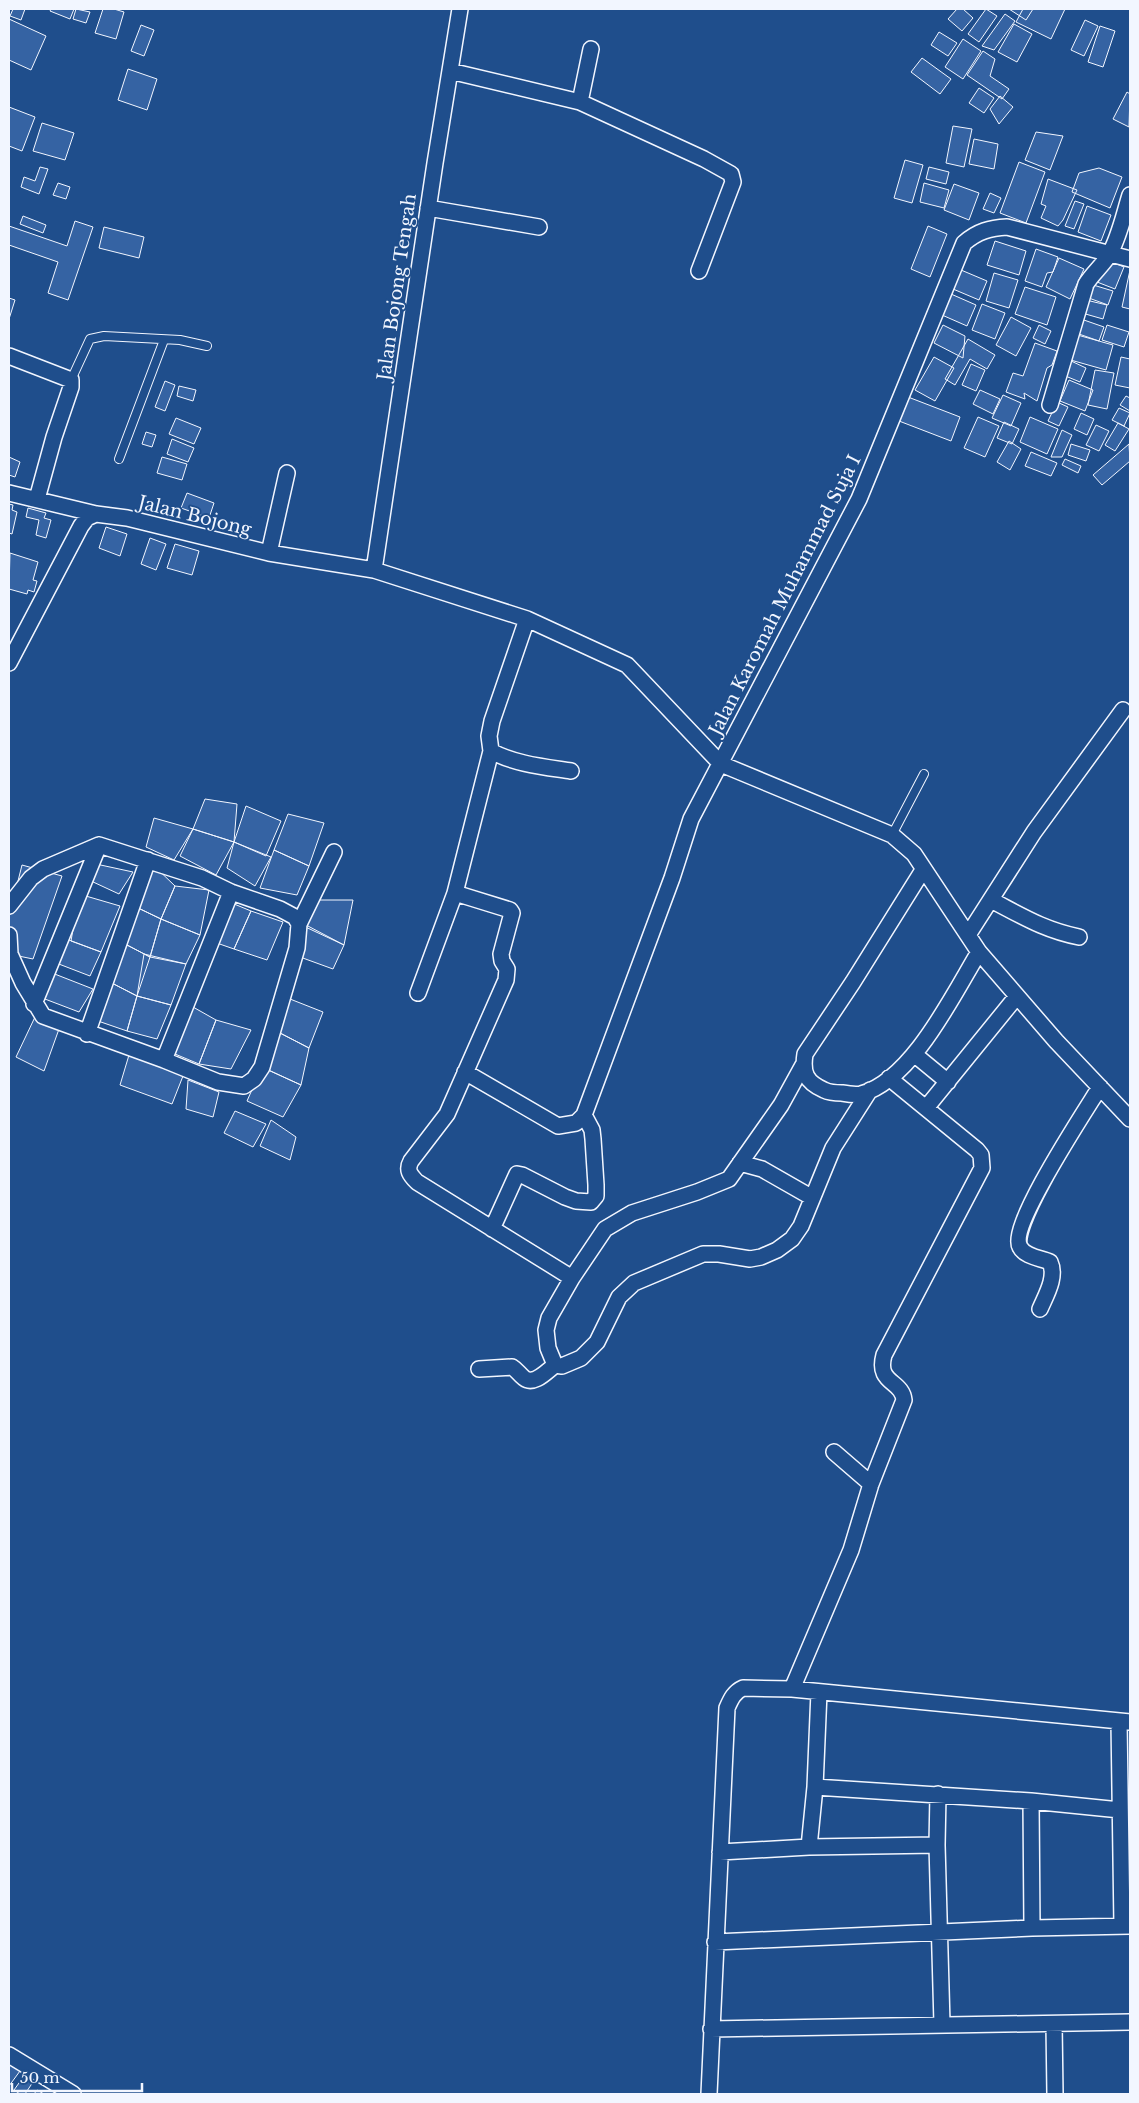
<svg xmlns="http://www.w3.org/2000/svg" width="1139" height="2103" font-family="'Libre Baskerville',serif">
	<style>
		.building { fill: #3563a3; stroke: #f2f6ff }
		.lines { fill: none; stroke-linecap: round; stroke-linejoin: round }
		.lane-casing { stroke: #f2f6ff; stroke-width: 10 }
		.street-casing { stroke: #f2f6ff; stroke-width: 18 }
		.lane { stroke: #1f4e8c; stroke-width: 8 }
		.street { stroke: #1f4e8c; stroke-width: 15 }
		.labels { text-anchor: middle; stroke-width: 4; stroke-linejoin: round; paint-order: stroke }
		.street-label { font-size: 18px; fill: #f2f6ff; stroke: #1f4e8c }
	</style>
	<rect width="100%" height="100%" fill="#1f4e8c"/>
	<path class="building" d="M 13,9 L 25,9 L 21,20 L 10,16 Z
		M 51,9 L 74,9 L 70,19 L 50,11 Z
		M 76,9 L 90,12 L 86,23 L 73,19 Z
		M 103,9 L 114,9 L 124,12 L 116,39 L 95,33 Z
		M 957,9 L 963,9 L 973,18 L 962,31 L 948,19 Z
		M 986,9 L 997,16 L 979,42 L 968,34 Z
		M 1009,9 L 1033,9 L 1026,20 Z
		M 1023,9 L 1065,9 L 1051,39 L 1016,22 Z
		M 1005,14 L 1015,21 L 994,50 L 982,46 Z
		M 9,19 L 46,36 L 31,70 L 9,60 Z
		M 1085,20 L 1098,26 L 1084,56 L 1071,50 Z
		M 1014,24 L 1032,34 L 1017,62 L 998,52 Z
		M 141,25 L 154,30 L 144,56 L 131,51 Z
		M 1100,26 L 1115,31 L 1103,67 L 1088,62 Z
		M 939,32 L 957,43 L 948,56 L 931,45 Z
		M 963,39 L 981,51 L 963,79 L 945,67 Z
		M 983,51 L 995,59 L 990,76 L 1009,89 L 1002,99 L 967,75 Z
		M 922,58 L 951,79 L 940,94 L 911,72 Z
		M 128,69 L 157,79 L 147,110 L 118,100 Z
		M 979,88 L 994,98 L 984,113 L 969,103 Z
		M 1127,92 L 1130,94 L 1129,127 L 1113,119 Z
		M 1000,96 L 1013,107 L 999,124 L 990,109 Z
		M 9,107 L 35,117 L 22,151 L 9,146 Z
		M 42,123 L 74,133 L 65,160 L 33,151 Z
		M 953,126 L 972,129 L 964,167 L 946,163 Z
		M 1036,132 L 1063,136 L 1050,170 L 1025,160 Z
		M 974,139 L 998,144 L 994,169 L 969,164 Z
		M 905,160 L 923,165 L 912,203 L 894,198 Z
		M 1019,162 L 1045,172 L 1026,223 L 1000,213 Z
		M 40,167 L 48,169 L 39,194 L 21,187 L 24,177 L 35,181 Z
		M 929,167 L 949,172 L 946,184 L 926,179 Z
		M 1099,168 L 1122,177 L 1110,208 L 1072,192 L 1079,173 Z
		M 1048,179 L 1077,190 L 1063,220 L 1058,226 L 1041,218 L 1046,206 L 1041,204 Z
		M 58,183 L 70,187 L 66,199 L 53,195 Z
		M 924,183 L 949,190 L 944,208 L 920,202 Z
		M 954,184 L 979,193 L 969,220 L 944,210 Z
		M 990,193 L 1001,198 L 994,213 L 983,209 Z
		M 1075,201 L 1084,204 L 1074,229 L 1065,226 Z
		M 1087,206 L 1111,215 L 1101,241 L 1078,232 Z
		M 23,216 L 46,225 L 43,233 L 20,224 Z
		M 75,221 L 93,227 L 68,300 L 48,293 L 58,262 L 9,245 L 9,226 L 67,246 Z
		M 928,226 L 947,234 L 930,277 L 911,269 Z
		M 104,227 L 144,237 L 139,258 L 99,248 Z
		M 995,241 L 1026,251 L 1019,275 L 987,265 Z
		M 1036,249 L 1058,257 L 1053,272 L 1047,273 L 1042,287 L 1025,281 Z
		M 1059,258 L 1084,269 L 1070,299 L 1046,287 Z
		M 1107,260 L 1124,267 L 1115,289 L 1097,282 Z
		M 961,270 L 987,281 L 979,300 L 953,289 Z
		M 1130,270 L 1130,309 L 1122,307 Z
		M 994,273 L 1018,280 L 1009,308 L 986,301 Z
		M 1090,284 L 1113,291 L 1108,305 L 1086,297 Z
		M 1025,287 L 1056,297 L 1047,325 L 1015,314 Z
		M 951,294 L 976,305 L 967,326 L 942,315 Z
		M 9,298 L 15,300 L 9,319 Z
		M 1086,300 L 1107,305 L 1103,319 L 1082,313 Z
		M 982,304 L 1005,313 L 995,339 L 972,330 Z
		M 1011,317 L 1031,328 L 1016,356 L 996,345 Z
		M 1081,319 L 1104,327 L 1099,341 L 1076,333 Z
		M 943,325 L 965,336 L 963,358 L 934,343 Z
		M 1039,325 L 1051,331 L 1045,344 L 1033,338 Z
		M 1107,325 L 1129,332 L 1124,347 L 1102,340 Z
		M 1074,334 L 1113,345 L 1106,370 L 1067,359 Z
		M 968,339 L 995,355 L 987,369 L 970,359 L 955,385 L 945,379 Z
		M 1035,343 L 1057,351 L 1052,365 L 1047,368 L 1037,401 L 1024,393 L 1025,399 L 1006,392 L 1013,373 L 1023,376 Z
		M 934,357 L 954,368 L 935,401 L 915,390 Z
		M 1121,357 L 1130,359 L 1130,388 L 1115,385 Z
		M 1069,360 L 1086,368 L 1080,382 L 1063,375 Z
		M 971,364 L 985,370 L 976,391 L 962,385 Z
		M 1095,370 L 1114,373 L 1107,409 L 1088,405 Z
		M 1069,380 L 1093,390 L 1085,411 L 1060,401 Z
		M 165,381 L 175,385 L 165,411 L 155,407 Z
		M 179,386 L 196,390 L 193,401 L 177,396 Z
		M 980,390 L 1000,399 L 993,414 L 973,404 Z
		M 1003,395 L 1021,403 L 1011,426 L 992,418 Z
		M 1126,396 L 1130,398 L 1130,411 L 1120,405 Z
		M 908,397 L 960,417 L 951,441 L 899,421 Z
		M 1057,402 L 1068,407 L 1059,426 L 1048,421 Z
		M 1119,408 L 1130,413 L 1124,426 L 1112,420 Z
		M 1081,413 L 1094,419 L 1087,435 L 1074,429 Z
		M 978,417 L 999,426 L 985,457 L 964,448 Z
		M 1030,417 L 1058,429 L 1047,454 L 1020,442 Z
		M 176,418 L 201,428 L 194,444 L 169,434 Z
		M 1004,422 L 1019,429 L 1012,444 L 997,438 Z
		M 1118,423 L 1129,429 L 1115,451 L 1105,445 Z
		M 1096,425 L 1109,431 L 1099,451 L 1086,445 Z
		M 1062,430 L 1072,435 L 1062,457 L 1051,457 Z
		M 146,432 L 156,435 L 152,447 L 142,444 Z
		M 172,439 L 194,448 L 188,462 L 167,454 Z
		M 1009,441 L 1021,449 L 1010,470 L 997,462 Z
		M 1071,444 L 1090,450 L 1086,461 L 1068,455 Z
		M 1129,444 L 1130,461 L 1102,485 L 1093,475 Z
		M 1031,452 L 1057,463 L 1051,476 L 1025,466 Z
		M 9,457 L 20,462 L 15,477 L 9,475 Z
		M 162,457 L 187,464 L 182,480 L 157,473 Z
		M 1065,459 L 1081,466 L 1078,473 L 1062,465 Z
		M 187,493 L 214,503 L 209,518 L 181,508 Z
		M 9,504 L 13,505 L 12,510 L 17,512 L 12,534 L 9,533 Z
		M 28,508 L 46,513 L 44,518 L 51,520 L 46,538 L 36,535 L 39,520 L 26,517 Z
		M 106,527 L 127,534 L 120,556 L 99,548 Z
		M 150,538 L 166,544 L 156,570 L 141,564 Z
		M 175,544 L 199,551 L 192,575 L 167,568 Z
		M 10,553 L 38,562 L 33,580 L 37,581 L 34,592 L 28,590 L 27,594 L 9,589 Z
		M 205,799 L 237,804 L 234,842 L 193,829 Z
		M 246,806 L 281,821 L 266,856 L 234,842 Z
		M 288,814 L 324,823 L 309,866 L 274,850 Z
		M 154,818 L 193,829 L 174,860 L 146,847 Z
		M 193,829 L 234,842 L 216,875 L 180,856 Z
		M 234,842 L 271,857 L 255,886 L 227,868 Z
		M 274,850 L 309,866 L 297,895 L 260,888 Z
		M 148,860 L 175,886 L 161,919 L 138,908 Z
		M 96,864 L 133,872 L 119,894 L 91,881 Z
		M 22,865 L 62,876 L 33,959 L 9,954 L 9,917 Z
		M 175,886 L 209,890 L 200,935 L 161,919 Z
		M 79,894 L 120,906 L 101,952 L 71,941 Z
		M 312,900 L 353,900 L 344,945 L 299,924 Z
		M 227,901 L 251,911 L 234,949 L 211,941 Z
		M 132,905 L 161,919 L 150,957 L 127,945 Z
		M 251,911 L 283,922 L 267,960 L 234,949 Z
		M 161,919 L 200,935 L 186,964 L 150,957 Z
		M 306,925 L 344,945 L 333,969 L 300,957 Z
		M 61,937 L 101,952 L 90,976 L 51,961 Z
		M 127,945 L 150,957 L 137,996 L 106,980 Z
		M 144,954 L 186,964 L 171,1005 L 137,996 Z
		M 47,971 L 93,989 L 79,1012 L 37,996 Z
		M 106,980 L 137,996 L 127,1031 L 98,1021 Z
		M 137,996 L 171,1005 L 157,1039 L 127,1031 Z
		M 290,999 L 323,1012 L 309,1048 L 280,1033 Z
		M 193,1007 L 216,1020 L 199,1064 L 175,1054 Z
		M 35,1017 L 59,1029 L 44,1071 L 16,1057 Z
		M 216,1020 L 251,1030 L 231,1069 L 199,1064 Z
		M 280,1033 L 309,1048 L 301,1085 L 268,1070 Z
		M 129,1055 L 183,1076 L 172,1104 L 120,1085 Z
		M 262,1067 L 301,1085 L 283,1117 L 247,1101 Z
		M 188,1080 L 219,1092 L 213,1117 L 186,1109 Z
		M 235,1111 L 266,1124 L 253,1147 L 224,1133 Z
		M 271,1120 L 296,1137 L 290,1160 L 260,1146 Z
		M 10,2065 L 20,2071 L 9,2086 L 9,2067 Z
		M 24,2076 L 33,2082 L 25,2094 L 20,2094 L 14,2090 Z
		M 37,2090 L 44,2094 L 34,2094 Z"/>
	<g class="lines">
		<defs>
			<path id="lane" d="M 71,380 L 90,339 L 104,336 L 180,340 L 207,346
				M 119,459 L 164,340
				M 892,835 L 924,774"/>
			<path id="street" d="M 450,71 L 580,102 L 704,159 L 731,174 L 733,182 L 699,271
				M 580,102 L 591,49
				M 428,208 L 539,227
				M 9,356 L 71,380 L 71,387 L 54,437 L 37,499
				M 1050,405 L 1086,284 C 1093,273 1102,266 1109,255 C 1119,238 1124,214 1130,195
				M 9,493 L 96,514 L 127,518 L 269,553 L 374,570 L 527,619 L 627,665 L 721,764 L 892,835 L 914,854 L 979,952 L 1056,1041 L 1130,1119
				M 269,553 L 287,473
				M 374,570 L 435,163 L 460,9
				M 527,619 L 492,721 L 489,736 L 491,751 C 514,764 545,767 571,771
				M 9,663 L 81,526 L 87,518 L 96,514
				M 923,870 L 853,982 L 805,1054 C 802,1073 806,1082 824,1090 C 830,1093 836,1093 842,1093 C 848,1094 856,1095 861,1094 C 912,1080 953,995 979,952
				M 455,893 L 510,910 L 512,913 L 501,954 L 502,961 L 507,969 L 506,980 L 447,1114 L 411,1161 C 406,1170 410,1175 417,1182 L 572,1278
				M 991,900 C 1022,916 1044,930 1079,937
				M 9,906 L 31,878 L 43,869 L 99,845 L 202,878 L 231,892 L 280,909 L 295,917 L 299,924 L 297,948 L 262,1067 L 254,1079 L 244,1086 L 218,1082 L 164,1060 L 43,1016 L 23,983 L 10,954 L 9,935
				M 299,924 L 334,852
				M 968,935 L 1034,832 L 1123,710
				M 418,993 L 455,893 L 491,751
				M 34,1004 L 99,845
				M 87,1034 L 148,860
				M 914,1054 L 948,1082
				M 164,1060 L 231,892
				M 803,1065 L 781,1105 L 729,1179 L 697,1192 L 632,1213 L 605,1229 L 572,1278 L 549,1318 L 546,1330 L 548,1348 L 555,1365 L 562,1366 L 581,1358 L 597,1342 L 619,1297 L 634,1283 L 703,1254 L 719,1254 L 750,1259 L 761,1257 L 777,1250 L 792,1239 L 801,1226 L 833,1148 L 870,1090
				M 465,1072 L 558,1126 L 576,1123 L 584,1115 L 672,878 L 691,819 L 859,499 L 964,243 C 978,231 990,228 1007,227 L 1130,259
				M 926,1108 L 1017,996
				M 740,1163 L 762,1169 L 811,1197
				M 492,1229 L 517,1174 L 522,1175 L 565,1197 L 576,1201 L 591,1202 L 596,1196 L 596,1185 L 593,1139 L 592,1130 L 584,1115
				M 1040,1309 C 1046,1295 1057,1277 1050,1262 C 1041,1258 1025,1257 1020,1247 C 1008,1227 1086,1110 1100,1087
				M 479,1369 L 512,1367 C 517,1370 519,1374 524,1378 C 534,1386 547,1371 555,1365
				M 834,1452 L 871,1484
				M 792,1689 L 851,1550 L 871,1484 L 904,1400 C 902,1380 876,1384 884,1355 L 982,1168 L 981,1155 L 977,1150 L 889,1078
				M 1119,1721 L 1122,1926
				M 815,1787 L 1031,1801 L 1120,1810
				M 938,1794 L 937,1845 L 942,2024
				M 1031,1801 L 1032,1928
				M 809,1847 L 815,1787 L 819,1692
				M 720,1852 L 809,1847 L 937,1845
				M 715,1942 L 1032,1928 L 1130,1926
				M 1054,2024 L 1055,2094
				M 711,2029 L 1130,2022
				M 9,2055 L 73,2094
				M 709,2094 L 727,1708 C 731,1699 734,1692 743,1688 L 792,1689 L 1130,1722"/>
		</defs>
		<use href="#lane" class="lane-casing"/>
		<use href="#street" class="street-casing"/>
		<use href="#lane" class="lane"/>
		<use href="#street" class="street"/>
	</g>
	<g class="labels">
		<g class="street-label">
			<text transform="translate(397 287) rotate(-82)" y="6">Jalan Bojong Tengah</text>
			<text transform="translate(195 516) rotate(14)" y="6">Jalan Bojong</text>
			<text transform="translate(785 595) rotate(-63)" y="6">Jalan Karomah Muhammad Suja I</text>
		</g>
	</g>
	<rect width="1139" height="2103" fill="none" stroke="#f2f6ff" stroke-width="20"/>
	<path d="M12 2083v8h130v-8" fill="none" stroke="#f2f6ff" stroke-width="2.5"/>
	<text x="20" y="2083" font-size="15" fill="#f2f6ff" stroke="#1f4e8c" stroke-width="4" paint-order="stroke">50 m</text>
</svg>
